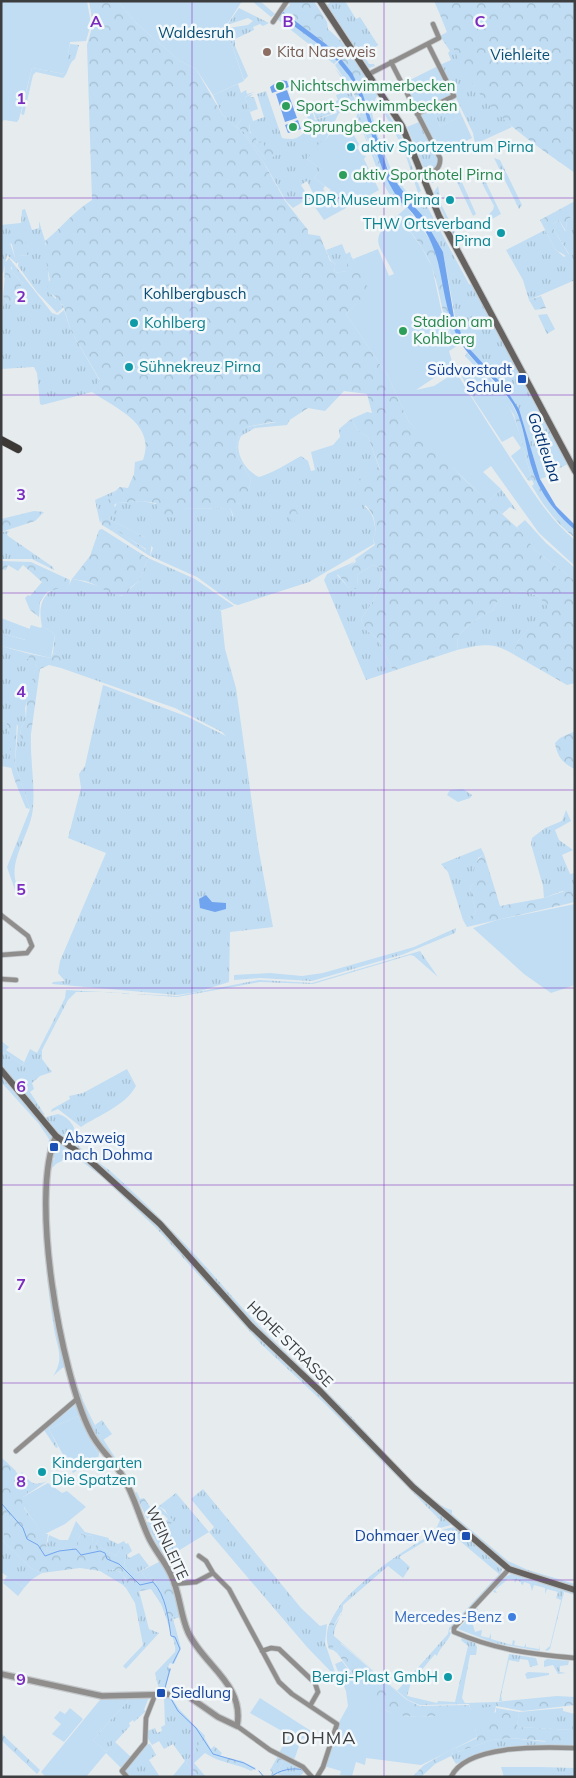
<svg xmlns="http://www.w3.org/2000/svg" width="576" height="1778" font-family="Mulish,sans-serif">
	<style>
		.grass { fill: url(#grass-tufts); fill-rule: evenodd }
		.forest { fill: url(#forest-crowns) }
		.garden { fill: #c0ddf3 }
		.water { fill: #71a4ef }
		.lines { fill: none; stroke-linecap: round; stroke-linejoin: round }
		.stream { stroke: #71a4ef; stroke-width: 1 }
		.minor-casing { stroke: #c4c8cb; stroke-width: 6 }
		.tertiary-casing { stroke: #c4c8cb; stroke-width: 8 }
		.secondary-casing { stroke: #c4c8cb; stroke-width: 8 }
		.trunk-casing { stroke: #c4c8cb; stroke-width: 9 }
		.minor { stroke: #908e8c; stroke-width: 4.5 }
		.tertiary { stroke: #908e8c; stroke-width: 5.5 }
		.secondary { stroke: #656260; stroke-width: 6 }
		.trunk { stroke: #3b3836; stroke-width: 8 }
		.grid { fill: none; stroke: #7b2cbf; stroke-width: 1; stroke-opacity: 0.55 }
		.education-dot { fill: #8d6e63; stroke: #f3f8fb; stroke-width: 2 }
		.leisure-dot { fill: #2e9e5b; stroke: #f3f8fb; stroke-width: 2 }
		.culture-dot { fill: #0f9aa8; stroke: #f3f8fb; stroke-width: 2 }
		.transit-dot { fill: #1a4fb4; stroke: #f3f8fb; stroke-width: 2 }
		.shop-dot { fill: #3f7fe0; stroke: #f3f8fb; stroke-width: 2 }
		.labels { text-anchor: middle; stroke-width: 5; stroke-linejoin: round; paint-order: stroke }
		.park-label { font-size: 15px; fill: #074d75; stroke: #f3f8fb }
		.education-label { font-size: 15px; fill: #785e54; stroke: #f3f8fb; text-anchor: start }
		.leisure-label { font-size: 15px; fill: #27864d; stroke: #f3f8fb; text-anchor: start }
		.culture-label { font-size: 15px; fill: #0d838f; stroke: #f3f8fb; text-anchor: start }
		.transit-label { font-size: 15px; fill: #164399; stroke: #f3f8fb; text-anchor: end }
		.street-label { font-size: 15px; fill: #3b3d3e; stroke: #f3f8fb }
		.shop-label { font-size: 15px; fill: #366cbe; stroke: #f3f8fb; text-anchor: end }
		.water-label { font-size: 16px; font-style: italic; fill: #003171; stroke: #f3f8fb }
		.quarter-label { font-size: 18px; letter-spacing: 1px; fill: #3b3d3e; stroke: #f3f8fb }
		.grid-label { font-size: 16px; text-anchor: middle; font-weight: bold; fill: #7b2cbf; stroke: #f3f8fb; stroke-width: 5; stroke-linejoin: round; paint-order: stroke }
	</style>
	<defs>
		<pattern id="grass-tufts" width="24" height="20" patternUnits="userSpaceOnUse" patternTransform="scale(1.25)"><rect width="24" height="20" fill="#c0ddf3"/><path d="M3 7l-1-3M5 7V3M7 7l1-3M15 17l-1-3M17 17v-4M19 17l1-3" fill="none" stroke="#a6bfd1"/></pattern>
		<pattern id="forest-crowns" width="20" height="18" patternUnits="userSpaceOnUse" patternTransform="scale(1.25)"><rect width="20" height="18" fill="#c0ddf3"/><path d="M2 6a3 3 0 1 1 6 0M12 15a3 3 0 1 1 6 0" fill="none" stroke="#a6bfd1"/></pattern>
	</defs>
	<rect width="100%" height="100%" fill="#e6ebee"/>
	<path class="grass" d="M 252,1 L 260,1 L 275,14 L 271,17 Z
		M 332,1 L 345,1 L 356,19 L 360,17 L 378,45 L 364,56 L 369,64 L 374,64 L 375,66 L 369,68 L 327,5 Z
		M 239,8 L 269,23 L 263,26 L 260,24 L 253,27 L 254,30 L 235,39 L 235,46 L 248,76 L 244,80 L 230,39 L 233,36 L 228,28 L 248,25 L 253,21 L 248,18 L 227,25 Z
		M 279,15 L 321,46 L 337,61 L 334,64 L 277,19 Z
		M 447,32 L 473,85 L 512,127 L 475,144 L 473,133 L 440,65 L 451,60 L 448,53 L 450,51 L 440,36 Z
		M 70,44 L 79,45 L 75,59 C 68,63 69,73 63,78 L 36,72 L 33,75 L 24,115 L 21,114 L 32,68 L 64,74 Z
		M 335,68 L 347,83 L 356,102 L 339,113 L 324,143 L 307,159 L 321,169 L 314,178 L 325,186 L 323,189 L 325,191 L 313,193 L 307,181 L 301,185 L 309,198 L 293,208 L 286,201 L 266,166 L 246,137 L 222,114 L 213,95 L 238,84 L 241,93 L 246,90 L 247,94 L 254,92 L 245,97 L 253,121 L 264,117 L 257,94 L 266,91 L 282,138 C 300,141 298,136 311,128 L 305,110 L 311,108 L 315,120 L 337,113 L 334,102 L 338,100 L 336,95 L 347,91 L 344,82 ZM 242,119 L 249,122 C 250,134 253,142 265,147 L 266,160 L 245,133 L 236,126 Z
		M 379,99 L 400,133 L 421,191 L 418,193 L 404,150 L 380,105 L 378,106 Z
		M 454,99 L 462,116 L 440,126 L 432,108 Z
		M 327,104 L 331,114 L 316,119 L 312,106 Z
		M 370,105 L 377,134 L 390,167 L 405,190 L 413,198 L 410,201 C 380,165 381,147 367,106 Z
		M 359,106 L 359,120 L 369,145 L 393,195 L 403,207 C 381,198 370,139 356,119 Z
		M 419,122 L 439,162 L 436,168 L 426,173 L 407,127 Z
		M 494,158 L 500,160 L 522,205 L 519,209 Z
		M 474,168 L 480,170 L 501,214 L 492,219 L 488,215 L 493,210 L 494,206 L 476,172 L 470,169 Z
		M 440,172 L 443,177 L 433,183 L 430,182 L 428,177 Z
		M 463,174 L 461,180 L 476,214 L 473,216 L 456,180 L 458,176 Z
		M 438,186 L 442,206 L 459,240 L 453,235 L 435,196 L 434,192 Z
		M 421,195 L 469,284 L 473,285 L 568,464 L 560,468 L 557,464 L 544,469 L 546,477 L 540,479 L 519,409 L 503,385 L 466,345 L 457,327 L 443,252 L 422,215 L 411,203 Z
		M 25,209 L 32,230 L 39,228 L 39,221 L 45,241 L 50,293 L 64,307 L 57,313 L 37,292 L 18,266 L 19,256 L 29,255 L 10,243 L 17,264 L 7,255 L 3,273 L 1,273 L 1,225 L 21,223 L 22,210 Z
		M 575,215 L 575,280 L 529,300 L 523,280 L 506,250 L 545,230 L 555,249 L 564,257 L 569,254 L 553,228 L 553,224 L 559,220 L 565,231 L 567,230 L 566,220 Z
		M 342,244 L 346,254 L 350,252 L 351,256 L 347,261 L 347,271 L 335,273 L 334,267 L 336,264 L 331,261 L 326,250 Z
		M 9,258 L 52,313 L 58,315 L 64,310 L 71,331 L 100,381 L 92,392 L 42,405 L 40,404 L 37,373 L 34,367 L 1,369 L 3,296 L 8,303 L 12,303 L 13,296 L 23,283 L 12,272 L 12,267 L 6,269 L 7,277 L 4,278 L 5,263 Z
		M 468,370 L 481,392 L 473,398 L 461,375 Z
		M 351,419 L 359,432 L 368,437 L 380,470 L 371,474 L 365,507 C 374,514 374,522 376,533 L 373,538 L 374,544 L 309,582 L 238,605 L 234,604 L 197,577 L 150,556 L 153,548 L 146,538 L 109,519 L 117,503 L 142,501 L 180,509 L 230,508 L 233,517 L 241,497 L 249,490 L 251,479 L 238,458 L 236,450 L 239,434 L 246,427 L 290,420 L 287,425 L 255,428 L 241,436 C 233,451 244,470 259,477 C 273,473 288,463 301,456 L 308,461 L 311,471 L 315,470 L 311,452 L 333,445 L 340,437 L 339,429 Z
		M 501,489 L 517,511 L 510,507 L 502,514 L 488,502 Z
		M 115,491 L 105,508 L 100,523 L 95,500 Z
		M 116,529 L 146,550 L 145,553 L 112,531 Z
		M 9,531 L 7,534 L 8,536 L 53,567 L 54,570 L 32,559 L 1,559 L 1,532 Z
		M 148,558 L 195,579 L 234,606 L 219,611 L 221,611 L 225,649 L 236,688 L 258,846 L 273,927 L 230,932 L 229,982 L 197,992 L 177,995 L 52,984 L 53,982 L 65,981 L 58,973 L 60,961 L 106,853 L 68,838 L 81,788 L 79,774 L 85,766 L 103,685 L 188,717 L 226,736 L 222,732 L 175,708 L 61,668 L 60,657 L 53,653 L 55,634 L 42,626 C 37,603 44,588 69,585 L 72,579 C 89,582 106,589 122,596 L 140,580 Z
		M 356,561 L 337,575 L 349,588 L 358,584 L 357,575 L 373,565 L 382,568 C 382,590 373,602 361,619 L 365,629 L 379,640 L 393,671 L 366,680 L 324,580 L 327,574 Z
		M 522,591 L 538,596 L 549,607 L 518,641 L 513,654 C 492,641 480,645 457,650 L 458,636 L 472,622 L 493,610 L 497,602 L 505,596 Z
		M 1,618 L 30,629 L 26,640 L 1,633 Z
		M 1,646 L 30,654 L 28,659 L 20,659 L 37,665 L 25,708 L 26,719 L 21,728 L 20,738 L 31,734 C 30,759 35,784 33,808 C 31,836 0,869 23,895 L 21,896 L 15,890 L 7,867 L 30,809 L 15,765 L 18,726 L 12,719 L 1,714 Z
		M 1,720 L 6,722 L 12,740 L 12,768 L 1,766 Z
		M 463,789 L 472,795 L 470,798 L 458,802 L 447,795 L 450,790 Z
		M 566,810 L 571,821 L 555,830 L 559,840 L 573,850 L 562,855 L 570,874 L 575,873 L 575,893 L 562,891 L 544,898 L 543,886 L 531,844 L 532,838 L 545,828 L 562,821 Z
		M 481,848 L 484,854 L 478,858 L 474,883 L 470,887 L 476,913 L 463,920 L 448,872 L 441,864 Z
		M 456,928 L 455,933 L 404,954 L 312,981 L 260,978 L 234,980 L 234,975 L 270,973 L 302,976 L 323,973 L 414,947 Z
		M 420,951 L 438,977 L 414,956 L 410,955 L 313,984 L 260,982 L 177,997 L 109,992 L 76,992 L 68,1000 L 42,1050 L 42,1059 L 52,1072 L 40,1076 L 32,1083 L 34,1089 L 30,1092 L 45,1115 L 41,1114 L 1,1066 L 1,1051 L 23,1065 L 30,1049 L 37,1053 L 65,998 L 66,990 L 177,996 L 259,980 L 312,983 Z
		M 127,1069 L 136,1086 C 125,1106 99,1115 81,1127 L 58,1109 L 51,1112 L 52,1109 L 70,1099 L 69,1096 L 83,1093 Z
		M 1,1073 L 49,1132 L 52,1139 L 46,1168 L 45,1234 L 66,1367 L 62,1368 L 53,1376 C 65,1358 57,1348 54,1329 C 44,1266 38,1203 49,1139 L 39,1124 L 1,1082 Z
		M 58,1114 C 66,1116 72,1122 75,1130 L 70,1142 L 63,1139 L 46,1120 L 46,1117 Z
		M 76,1136 C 75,1151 99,1161 109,1170 C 152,1208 193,1251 230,1294 C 266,1336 307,1371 345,1410 C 363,1428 431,1507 452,1510 L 452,1514 L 508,1561 L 528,1570 L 575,1584 L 575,1588 L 522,1571 L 507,1564 L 415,1486 L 252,1324 L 174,1236 L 72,1145 Z
		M 56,1142 L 59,1142 L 88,1162 L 146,1214 L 320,1395 L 451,1525 L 436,1529 L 440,1520 L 324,1403 L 261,1344 L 157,1229 L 102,1177 L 76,1157 L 69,1157 L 56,1164 L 50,1170 C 46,1198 47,1267 58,1292 L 55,1293 C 50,1249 44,1203 52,1160 L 55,1159 L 51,1155 Z
		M 73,1377 L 75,1377 C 84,1410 102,1439 122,1467 C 97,1457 81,1401 73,1377 Z
		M 76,1404 L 99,1450 L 99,1456 L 78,1416 L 49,1429 L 58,1447 L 56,1448 L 44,1430 Z
		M 22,1472 C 31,1483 33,1487 47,1481 L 29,1493 L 19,1475 Z
		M 203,1489 L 301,1608 L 320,1626 L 327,1624 L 325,1643 L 337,1678 L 307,1647 L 209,1532 L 165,1559 L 146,1523 L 148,1522 L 155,1536 L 162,1534 L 171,1550 L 174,1549 L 175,1545 L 162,1531 L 172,1523 L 165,1510 L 159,1506 L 176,1493 L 209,1532 L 214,1527 L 191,1499 Z
		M 76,1521 L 85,1532 L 109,1538 L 108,1539 L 118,1544 L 124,1541 L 126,1544 L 128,1543 L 132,1551 L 127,1555 L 129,1558 L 139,1553 L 149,1566 L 137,1573 L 131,1568 L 127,1569 L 124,1565 L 127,1551 L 122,1546 L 116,1556 L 100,1547 L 98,1540 L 94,1550 L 91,1549 L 93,1536 L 81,1534 L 78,1539 L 78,1546 L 75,1548 L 48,1552 L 46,1550 L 49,1535 L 60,1540 L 68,1540 Z
		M 456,1527 L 502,1569 L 501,1573 L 449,1631 L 451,1633 C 448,1642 440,1647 437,1656 L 435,1654 L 411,1683 L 407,1696 L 437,1703 L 438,1701 L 455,1702 L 468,1646 L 461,1640 L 462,1638 L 475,1643 L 477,1647 L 476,1655 L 470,1655 L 462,1698 L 465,1703 L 496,1702 L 496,1706 L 471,1711 L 469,1704 L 420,1705 L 408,1700 L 341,1643 L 337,1653 L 333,1650 L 333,1627 L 342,1614 L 339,1607 C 353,1585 430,1527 456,1527 ZM 447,1530 L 499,1574 L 449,1628 L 448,1634 L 397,1691 L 334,1636 C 334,1623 343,1617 343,1605 L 388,1566 L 403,1578 L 410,1567 L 399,1557 L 440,1532 Z
		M 1,1528 L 5,1538 L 3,1541 L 31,1568 L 42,1573 L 31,1580 L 24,1588 L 1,1572 Z
		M 101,1569 C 112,1569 123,1569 126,1582 L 123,1585 L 100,1571 Z
		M 511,1574 L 575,1592 L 575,1595 L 516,1578 L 564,1592 L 550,1649 L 547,1651 L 545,1650 L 550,1646 L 561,1600 L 556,1598 L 558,1592 L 547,1589 L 545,1594 L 545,1588 L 534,1585 L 532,1591 L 530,1584 L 524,1582 L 523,1585 L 521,1584 L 521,1582 L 516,1580 L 515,1583 L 514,1580 L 508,1579 L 495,1590 L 497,1593 L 493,1592 L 503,1578 Z
		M 129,1587 L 139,1591 L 149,1629 L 159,1633 L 126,1669 L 123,1666 L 143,1645 L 135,1603 L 126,1588 Z
		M 175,1604 L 178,1604 L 181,1617 L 173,1619 L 181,1648 L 174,1664 L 170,1663 L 168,1667 L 171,1669 L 166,1686 L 167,1692 L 160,1694 L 155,1673 L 175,1652 C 177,1645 169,1629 167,1620 L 178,1615 Z
		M 478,1608 L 476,1618 L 478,1619 L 472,1622 L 475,1632 L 482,1630 L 481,1636 L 489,1638 L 491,1633 L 491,1639 L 512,1645 L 513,1640 L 515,1641 L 514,1645 L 524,1647 L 526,1643 L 526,1647 L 539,1649 L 539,1645 L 540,1651 L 494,1643 L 458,1629 Z
		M 509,1654 L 536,1658 L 538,1665 L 530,1667 L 528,1660 L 520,1659 L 519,1662 L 509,1660 L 501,1695 L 502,1701 L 499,1701 Z
		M 547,1659 L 569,1661 L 568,1665 L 560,1666 L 560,1672 L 566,1673 L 558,1674 L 553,1665 L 544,1667 L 544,1661 Z
		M 528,1672 L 549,1673 L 549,1675 L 527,1679 L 525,1674 Z
		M 131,1697 L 149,1697 L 144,1710 L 146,1711 L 134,1722 L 133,1720 L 129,1723 L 130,1726 L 106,1752 L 93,1740 Z
		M 164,1697 L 171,1697 L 179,1709 L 205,1736 L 186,1763 L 199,1777 L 172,1777 L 185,1761 L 173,1744 L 164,1749 L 159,1741 L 152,1745 L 147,1737 L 147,1731 L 155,1728 L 157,1733 L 162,1731 L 161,1727 L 165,1725 Z
		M 563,1708 L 563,1711 L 575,1714 L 572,1730 L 517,1727 L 519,1712 Z
		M 477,1737 L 456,1748 L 458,1752 L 492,1740 L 510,1738 L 547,1742 L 541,1744 L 544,1747 L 476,1755 L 456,1764 L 451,1756 L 453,1754 L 451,1751 L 421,1765 Z
		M 150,1744 L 156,1755 L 149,1760 L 160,1777 L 128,1777 L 125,1770 L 145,1745 Z
		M 284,1759 L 305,1771 L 299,1777 L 286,1777 L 279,1769 Z
		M 539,1767 L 575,1768 L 575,1777 L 539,1777 Z"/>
	<path class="forest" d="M 89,1 L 118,1 L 136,23 L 180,61 L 196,69 L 222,114 L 246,137 L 264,163 L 285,201 L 308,230 L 308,234 L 320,236 L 330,261 L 336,264 L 334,267 L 335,273 L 347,271 L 347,261 L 351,256 L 372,289 L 346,314 L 388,376 L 409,422 L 467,482 L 524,534 L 536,551 L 575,581 L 575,683 L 567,685 L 513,654 L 518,641 L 548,607 L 538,596 L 522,591 L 505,596 L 497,602 L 493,610 L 472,622 L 458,636 L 457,650 L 393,671 L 379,640 L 365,629 L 361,619 C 373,602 382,590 382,568 L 373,565 L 357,575 L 358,584 L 356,589 L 349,588 L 335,571 L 343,570 L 356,562 L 355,559 L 375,545 L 373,538 L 376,533 C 375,527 375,519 372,514 C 364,499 354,502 359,479 L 380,469 L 368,437 L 359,432 L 351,419 L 367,412 L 372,413 L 367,394 L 344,391 L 325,411 L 308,408 L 285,423 L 272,422 L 246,427 L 239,434 L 236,450 L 238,458 L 251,479 L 249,490 L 238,504 L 236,517 L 234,517 L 230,508 L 180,509 L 178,517 C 168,519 158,515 156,503 L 142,501 L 117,503 L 114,505 L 117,512 L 116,516 L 110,516 L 109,519 L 152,541 L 150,556 L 145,553 L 146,549 L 116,530 L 112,531 L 102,525 C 98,512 110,495 120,487 L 128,488 L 134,474 L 135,462 L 143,460 C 156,424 117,409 92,392 L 100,380 L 71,331 L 63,305 L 56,301 L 56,297 L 50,293 L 47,285 L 50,280 L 43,247 L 46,245 L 45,241 C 61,228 74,211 92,200 L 87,45 L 93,24 Z
		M 289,1 L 314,1 L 327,22 L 328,29 L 341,41 L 378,94 L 373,104 L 375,108 L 367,106 L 357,82 L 341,59 L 343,56 L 340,58 L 326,44 L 282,11 L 290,5 L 288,3 Z
		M 434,1 L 575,1 L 575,173 C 539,147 499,122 473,85 C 455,59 447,29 434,1 Z
		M 338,62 C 343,69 350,76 354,84 C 375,126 372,167 404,206 L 403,207 L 389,189 L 359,120 L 360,109 L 354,94 L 335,65 Z
		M 253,94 L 250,97 L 254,97 L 258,109 L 250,112 L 245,97 Z
		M 244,112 L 249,122 L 250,133 L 255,134 L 257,143 L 262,141 L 265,147 L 276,144 L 277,155 L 266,160 L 245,133 L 236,126 L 242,119 L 240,113 Z
		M 575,201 L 575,215 L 566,220 L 567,230 L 566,231 L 559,220 L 553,224 L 553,228 L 569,255 L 569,258 L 555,249 L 540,220 Z
		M 407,207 L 433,244 L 457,337 L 453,339 C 441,316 441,292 432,268 C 425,248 410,232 398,215 Z
		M 21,228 L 29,255 L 19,256 L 20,261 L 16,263 L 9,230 Z
		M 9,263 L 13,273 L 23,283 L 13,296 L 12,303 L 8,303 L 3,296 L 6,266 Z
		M 541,296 L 546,308 L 535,310 L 529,300 Z
		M 547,314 L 555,329 L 547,334 L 538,315 Z
		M 467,353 L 510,400 L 520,420 L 536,479 L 554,509 L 575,530 L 575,538 C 557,524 543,505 532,486 L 534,484 L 532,480 L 529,481 L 527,479 L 531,476 L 514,415 L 498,390 L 465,356 Z
		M 292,503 L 295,504 L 294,507 L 298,514 L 293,524 L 288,515 Z
		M 34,511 L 44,512 L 35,521 L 1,532 L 1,519 Z
		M 102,529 L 148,558 L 140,580 L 130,588 L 127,595 C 114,598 100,586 88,582 C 83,580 77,580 72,579 L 90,556 L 99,530 Z
		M 1,561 L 31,562 L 70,580 L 69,585 L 47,592 L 40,602 L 39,617 L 30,610 L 25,598 L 28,595 L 30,596 L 42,582 L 23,565 L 18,571 L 8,565 L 6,570 L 1,569 Z
		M 53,653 L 61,657 L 61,668 L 49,665 L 40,669 L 31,734 L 23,739 L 20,738 L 21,728 L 26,719 L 27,696 L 37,665 L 20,662 L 20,659 L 28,659 L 30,654 L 51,658 Z
		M 1,714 L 17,720 L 15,765 L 30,809 L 26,808 C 20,793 12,777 10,761 C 9,744 13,740 6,722 L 1,720 Z
		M 575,731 L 575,769 C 563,764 557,756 555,743 L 560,738 Z
		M 484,854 L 500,906 L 544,898 L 568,890 L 575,893 L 575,902 L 467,927 L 463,920 L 476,913 L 470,887 L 474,883 C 472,872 475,860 484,854 Z
		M 1,1041 L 9,1047 L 6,1050 L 24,1062 L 23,1065 L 1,1051 Z
		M 102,1420 L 112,1434 L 103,1440 L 95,1425 Z
		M 1,1457 L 15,1470 L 29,1493 L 23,1497 L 24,1508 L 43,1534 L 48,1534 L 46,1550 L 48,1552 L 75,1548 L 78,1546 L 78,1539 L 81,1534 L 93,1536 L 91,1549 L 94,1550 L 98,1540 L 103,1538 L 107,1544 L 101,1544 L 100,1547 L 116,1556 L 122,1546 L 124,1546 L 127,1551 L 124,1565 L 127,1569 L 130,1567 L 137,1573 L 141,1571 L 147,1580 L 153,1577 L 156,1583 L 174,1587 L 178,1615 L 167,1620 L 161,1604 L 151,1589 L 136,1592 L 129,1587 L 126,1588 L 123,1585 L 126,1579 L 120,1572 L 112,1569 L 100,1571 L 80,1568 L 42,1573 L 31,1568 L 3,1541 L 5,1538 L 1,1528 Z
		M 137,1492 L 140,1499 L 144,1498 L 153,1511 L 159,1506 L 172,1519 L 172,1523 L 162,1531 L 175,1545 L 174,1549 L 169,1549 L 169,1545 L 162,1534 L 155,1537 L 148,1522 L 154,1520 L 161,1530 L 168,1525 L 166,1521 L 168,1519 L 164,1515 L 159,1513 L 147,1519 L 135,1493 Z
		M 339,1607 L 342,1610 L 333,1627 L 333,1650 L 329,1649 C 323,1632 330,1621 339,1607 Z
		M 340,1643 L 407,1700 L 420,1706 L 469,1705 L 471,1711 C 450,1715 405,1722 387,1711 C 369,1701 350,1669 337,1653 Z
		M 557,1696 L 575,1697 L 575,1705 L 523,1711 L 496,1706 L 496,1702 Z
		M 496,1708 L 519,1712 L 517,1727 L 572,1730 L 572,1723 L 575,1719 L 575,1747 L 544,1747 L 541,1744 L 546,1741 L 510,1738 L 492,1740 L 458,1752 L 456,1748 L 477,1738 L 475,1728 L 481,1720 L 496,1712 Z
		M 1,1733 L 40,1770 L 37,1774 L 1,1740 Z
		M 204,1737 L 211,1749 L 214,1746 L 222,1753 L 220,1756 L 242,1761 L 256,1768 L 251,1771 C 236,1763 219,1763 205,1753 L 194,1763 L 206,1777 L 199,1777 L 186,1763 Z
		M 451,1750 L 453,1755 L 435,1764 L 421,1777 L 412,1777 L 424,1765 Z
		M 278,1756 L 284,1759 L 279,1769 L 286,1777 L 277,1774 L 270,1777 L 272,1772 L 270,1770 Z"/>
	<path class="garden" d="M 1,1 L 87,1 L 91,24 L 86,41 L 70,42 L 65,74 L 32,68 L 19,119 L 17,122 L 4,120 L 1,123 Z
		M 118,1 L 242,1 L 226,26 L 233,37 L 230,39 L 244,81 L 213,95 L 196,69 L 180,61 L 136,23 Z
		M 438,66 L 451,92 L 451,97 L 418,112 L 404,83 Z
		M 432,108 L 440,126 L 462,116 L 472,138 L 440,154 L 419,114 Z
		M 348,125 L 359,144 L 357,148 L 362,155 L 366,156 L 364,159 L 379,190 L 324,220 L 312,203 L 331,190 L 314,178 L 321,169 L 307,159 L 321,141 L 324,142 L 329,135 Z
		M274 172a6 6 0 1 1 12 0a6 6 0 1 1-12 0Z
		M 398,215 L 422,248 L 432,267 L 444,323 L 457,346 L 449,351 L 453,365 L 416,390 L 434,386 L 456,372 C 476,405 497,438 517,468 C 534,494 551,521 575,540 L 575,566 L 539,533 L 491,466 L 483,472 L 501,489 L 488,502 L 434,449 L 409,422 L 388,376 L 346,314 L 371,289 L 365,284 L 353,259 L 378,249 L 389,276 L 394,274 C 379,243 366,240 398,215 Z
		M 474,366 C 517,400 517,429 531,476 L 527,479 L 511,456 L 521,448 L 513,436 L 502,442 L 473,398 L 481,392 L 474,384 L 476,382 L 468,370 Z
		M 525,520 L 546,543 L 575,568 L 575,581 L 536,551 L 517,527 Z
		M 31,625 L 41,628 L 42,626 L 55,634 L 51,658 L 1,646 L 1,633 L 25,640 Z
		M 575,904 L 575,985 L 551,993 L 524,974 L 473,928 L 497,920 Z
		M 78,1416 L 99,1456 L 73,1473 L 49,1429 Z
		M 48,1483 L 62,1493 L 67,1491 L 86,1507 L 65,1524 L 43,1535 L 22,1504 L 23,1497 Z
		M 161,1561 L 174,1587 L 160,1590 L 153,1577 L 147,1580 L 141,1571 Z
		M 7,1576 L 24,1588 L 18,1596 L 3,1583 Z
		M 342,1661 C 350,1672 378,1708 389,1712 C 424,1725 461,1709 496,1706 L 493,1718 L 482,1720 L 481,1726 L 475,1728 L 477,1737 L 421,1765 L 366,1758 L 365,1765 L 356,1762 L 352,1776 L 340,1775 L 341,1771 L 324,1766 L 338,1724 L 348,1706 L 346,1691 L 335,1664 Z
		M 131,1697 L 93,1740 L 106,1752 L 115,1742 L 132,1758 L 122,1769 L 106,1753 L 86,1777 L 46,1777 L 41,1772 L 99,1701 L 103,1698 Z
		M 260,1698 L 314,1733 L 313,1741 L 303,1738 L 301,1741 L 297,1738 L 295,1744 L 299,1746 L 294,1760 L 279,1753 L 289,1735 L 250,1713 Z
		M 70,1708 L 83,1719 L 64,1742 L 52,1734 L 61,1724 L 54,1718 L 60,1711 L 65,1714 Z
		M 501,1767 L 539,1767 L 539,1777 L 504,1777 Z"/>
	<path class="water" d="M 282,11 L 326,44 L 340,58 L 337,61 L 321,46 L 279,15 Z
		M 341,59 L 352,73 L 363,95 L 388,171 L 410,201 L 404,206 C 372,167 375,126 354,84 C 350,76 343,69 338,62 Z
		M 280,80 L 287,81 L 289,87 L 272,93 L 270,87 Z
		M 287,90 L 297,118 L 285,122 L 276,94 Z
		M 298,120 L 301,129 L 288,133 L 285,125 Z
		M 411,203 L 422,215 L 443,252 L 454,317 L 466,345 L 503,385 L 519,409 L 540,479 L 556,506 L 575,525 L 575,530 C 556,514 539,492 532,468 C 525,445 524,420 510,400 C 493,374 465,359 454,329 C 436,280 447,250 407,207 Z
		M 206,895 L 212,902 L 226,903 L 226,909 L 215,912 L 200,908 L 199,899 Z"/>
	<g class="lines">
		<path class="stream" d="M 1,1503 L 23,1528 L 27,1539 L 38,1545 L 45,1556 L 59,1551 L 76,1549 L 81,1555 L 100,1551 L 105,1553 L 107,1559 L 119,1564 L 140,1585 L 153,1582 C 166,1596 168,1617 171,1636 L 175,1637 L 180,1649 L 173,1663
			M 166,1692 L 165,1688 L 170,1669
			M 170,1697 L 178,1711 L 196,1728 L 213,1754 L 244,1763 L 255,1769
			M 259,1771 L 264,1777
			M 271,1777 C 278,1770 294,1767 303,1770"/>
		<defs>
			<path id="minor" d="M 273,22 L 287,1
				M 391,62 L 440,158 C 441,170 432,173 423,177
				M 369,74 L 439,38 L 433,24
				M 417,114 L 454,96 L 428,44
				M 1,915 L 28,936 L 32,946 L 27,953 L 1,955
				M 1,979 L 16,980
				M 16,1451 L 77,1399
				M 199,1556 L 206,1561 L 213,1573 L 229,1589 L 279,1682 L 292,1694 L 337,1724 L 323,1767 L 317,1777
				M 509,1569 L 454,1628 L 454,1632 C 496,1650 530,1654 575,1658
				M 174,1584 L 196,1582 L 213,1573
				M 262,1651 L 271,1648 L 279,1649 L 315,1683 L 318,1692 L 310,1706
				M 237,1726 L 270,1750 L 303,1767 L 312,1777
				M 127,1777 L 122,1771 L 145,1743 L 146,1718 L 155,1695
				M 451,1777 C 466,1744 543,1747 575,1748"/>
			<path id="tertiary" d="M 1,1674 L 102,1696 L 185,1694 L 218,1717 L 237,1726 C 245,1684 203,1665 188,1632 C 180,1614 180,1593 171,1575 C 165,1561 154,1550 148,1536 C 139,1516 134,1495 123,1477 C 114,1460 98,1449 90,1431 C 61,1373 29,1196 56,1136"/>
			<path id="secondary" d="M 320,1 L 402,126 L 439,216 L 575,471
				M 1,1070 L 56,1136 L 89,1160 L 160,1224 L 251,1326 L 321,1392 L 413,1487 L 509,1569 L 575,1590"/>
			<path id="trunk" d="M 1,440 L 18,449"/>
		</defs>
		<use href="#minor" class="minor-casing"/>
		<use href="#tertiary" class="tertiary-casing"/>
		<use href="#secondary" class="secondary-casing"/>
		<use href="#trunk" class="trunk-casing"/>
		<use href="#minor" class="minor"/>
		<use href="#tertiary" class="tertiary"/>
		<use href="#secondary" class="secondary"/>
		<use href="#trunk" class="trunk"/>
	</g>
	<path class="grid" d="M 192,1 L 192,1777M 384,1 L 384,1777M 1,198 L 575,198M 1,395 L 575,395M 1,593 L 575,593M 1,790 L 575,790M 1,988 L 575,988M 1,1185 L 575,1185M 1,1383 L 575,1383M 1,1580 L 575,1580"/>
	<circle class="education-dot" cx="267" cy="52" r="5"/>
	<g class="leisure-dot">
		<circle cx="280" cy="86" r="5"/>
		<circle cx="286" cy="106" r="5"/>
		<circle cx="293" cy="127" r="5"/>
		<circle cx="343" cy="175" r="5"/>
		<circle cx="403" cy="331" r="5"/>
	</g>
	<g class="culture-dot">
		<circle cx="351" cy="147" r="5"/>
		<circle cx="450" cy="200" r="5"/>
		<circle cx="501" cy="233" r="5"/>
		<circle cx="134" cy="323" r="5"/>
		<circle cx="129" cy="367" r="5"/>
		<circle cx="42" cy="1472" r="5"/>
		<circle cx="448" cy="1677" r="5"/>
	</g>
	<g class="transit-dot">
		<rect x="517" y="374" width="10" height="10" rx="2.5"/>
		<rect x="49" y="1142" width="10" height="10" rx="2.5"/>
		<rect x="461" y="1531" width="10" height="10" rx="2.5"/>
		<rect x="156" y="1688" width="10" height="10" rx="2.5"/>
	</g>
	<circle class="shop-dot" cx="512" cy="1617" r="5"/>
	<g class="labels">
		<g class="park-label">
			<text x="196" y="38">Waldesruh</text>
			<text x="520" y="60">Viehleite</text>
			<text x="195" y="299">Kohlbergbusch</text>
		</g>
		<g class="education-label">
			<text x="277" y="57">Kita Naseweis</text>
		</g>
		<g class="leisure-label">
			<text x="290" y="91">Nichtschwimmerbecken</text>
			<text x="296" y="111">Sport-Schwimmbecken</text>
			<text x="303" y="132">Sprungbecken</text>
			<text x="353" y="180">aktiv Sporthotel Pirna</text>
			<text x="413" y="327">Stadion am<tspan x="413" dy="17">Kohlberg</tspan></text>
		</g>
		<g class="culture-label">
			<text x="361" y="152">aktiv Sportzentrum Pirna</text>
			<text x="440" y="205" text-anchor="end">DDR Museum Pirna</text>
			<text x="491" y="229" text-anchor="end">THW Ortsverband<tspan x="491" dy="17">Pirna</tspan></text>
			<text x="144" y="328">Kohlberg</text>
			<text x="139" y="372">Sühnekreuz Pirna</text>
			<text x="52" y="1468">Kindergarten<tspan x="52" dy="17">Die Spatzen</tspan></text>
			<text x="438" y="1682" text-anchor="end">Bergi-Plast GmbH</text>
		</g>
		<g class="transit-label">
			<text x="512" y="375">Südvorstadt<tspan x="512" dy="17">Schule</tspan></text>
			<text x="64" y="1143" text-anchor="start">Abzweig<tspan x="64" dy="17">nach Dohma</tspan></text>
			<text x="456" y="1541">Dohmaer Weg</text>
			<text x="171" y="1698" text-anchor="start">Siedlung</text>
		</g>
		<g class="street-label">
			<text transform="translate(290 1344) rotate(45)" y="5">HOHE STRASSE</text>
			<text transform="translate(167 1543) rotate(65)" y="5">WEINLEITE</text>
		</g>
		<g class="shop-label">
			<text x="502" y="1622">Mercedes-Benz</text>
		</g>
		<g class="water-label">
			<text transform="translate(545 447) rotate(71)" y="6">Gottleuba</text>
		</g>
		<g class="quarter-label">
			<text x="319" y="1744">DOHMA</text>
		</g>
	</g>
	<g class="grid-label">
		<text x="96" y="27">A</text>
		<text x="288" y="27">B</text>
		<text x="480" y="27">C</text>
		<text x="21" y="104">1</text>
		<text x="21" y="302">2</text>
		<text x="21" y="500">3</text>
		<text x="21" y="697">4</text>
		<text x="21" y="895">5</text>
		<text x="21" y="1092">6</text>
		<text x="21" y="1290">7</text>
		<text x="21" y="1487">8</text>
		<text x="21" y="1685">9</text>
	</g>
	<rect width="576" height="1778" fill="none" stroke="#3b3d3e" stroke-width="5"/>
</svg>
